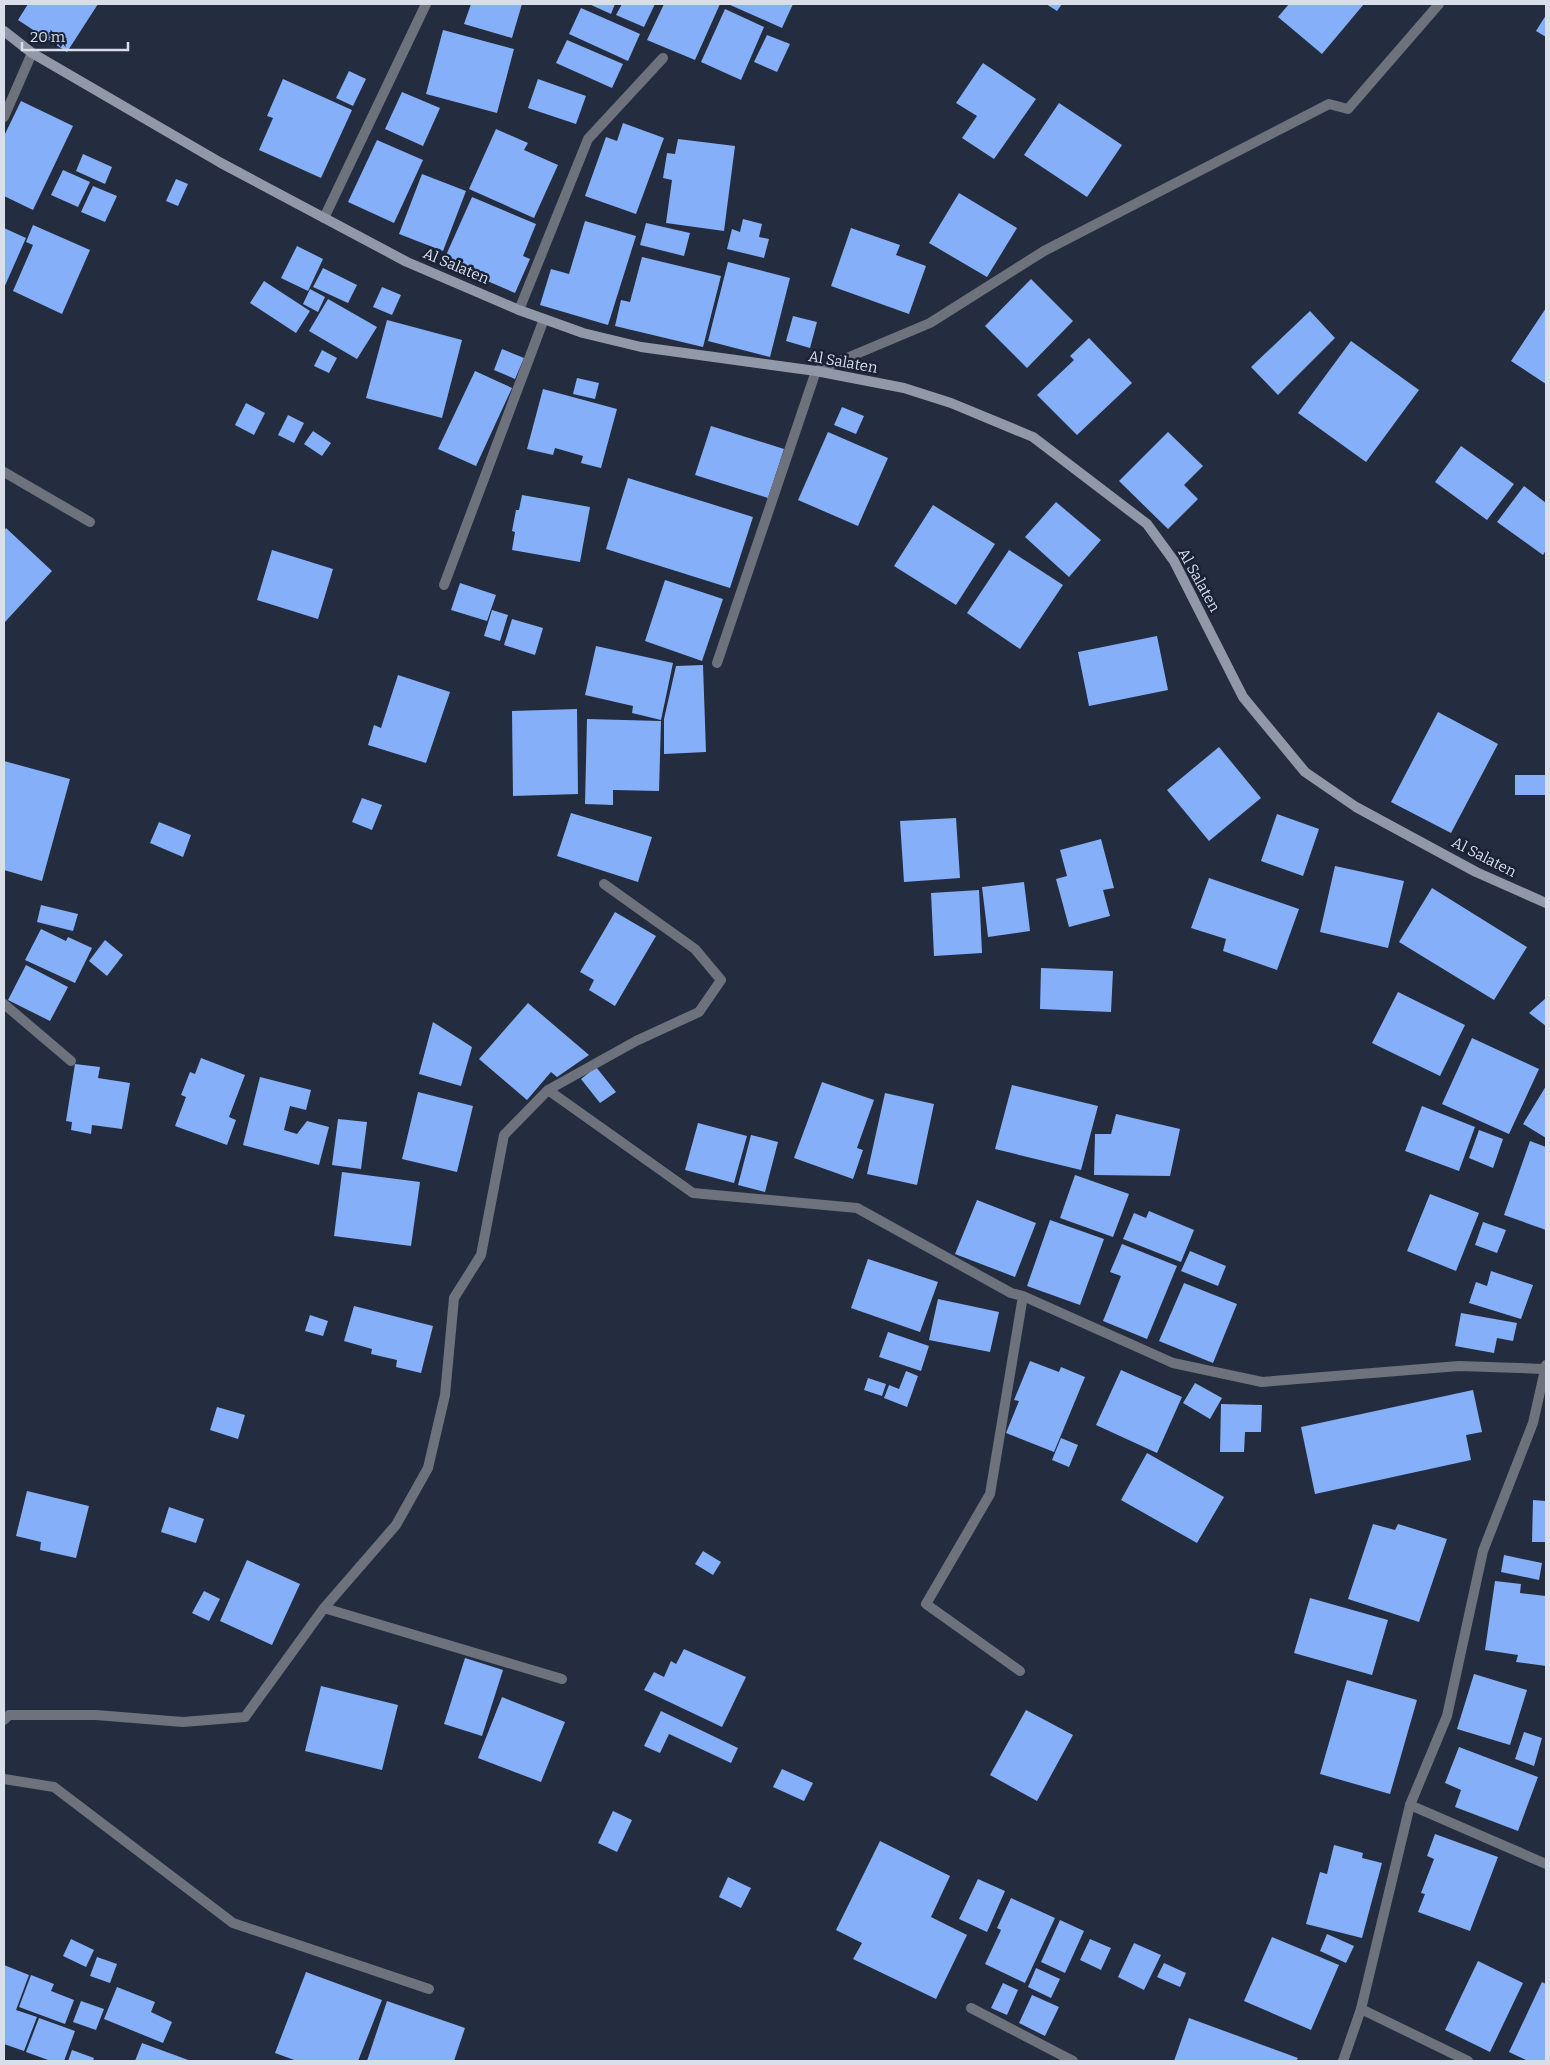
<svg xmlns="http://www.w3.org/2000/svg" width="1550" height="2065" font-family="Bitter,serif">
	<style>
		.building { fill: #86aff9 }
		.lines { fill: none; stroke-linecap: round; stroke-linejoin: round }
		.service { stroke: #6d727c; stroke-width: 10 }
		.minor { stroke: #6d727c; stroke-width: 10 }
		.secondary { stroke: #9199a8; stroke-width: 10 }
		.labels { text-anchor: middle; stroke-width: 5; stroke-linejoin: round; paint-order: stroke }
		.street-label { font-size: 15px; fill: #d8dfeb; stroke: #1a2335 }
	</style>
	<rect width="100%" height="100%" fill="#232d3f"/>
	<path class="building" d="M 28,4 L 98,4 L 67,52 L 18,20 Z
		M 471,4 L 522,4 L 512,38 L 464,24 Z
		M 589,4 L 615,4 L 611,14 Z
		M 622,4 L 655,4 L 644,27 L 616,15 Z
		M 664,4 L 720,4 L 695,60 L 647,40 Z
		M 728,4 L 793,4 L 782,28 Z
		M 1046,4 L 1062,4 L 1057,11 Z
		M 1289,4 L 1364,4 L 1322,54 L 1278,17 Z
		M 581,8 L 640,34 L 628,61 L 569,34 Z
		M 725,9 L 764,27 L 741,80 L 701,62 Z
		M 1546,15 L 1546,37 L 1536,31 Z
		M 443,30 L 514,49 L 497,113 L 426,94 Z
		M 767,35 L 790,44 L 777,72 L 754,62 Z
		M 567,40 L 623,64 L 612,88 L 556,63 Z
		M 983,63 L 1036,99 L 994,159 L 962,138 L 977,116 L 956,103 Z
		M 349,71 L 366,79 L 353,106 L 336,98 Z
		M 283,79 L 352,110 L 321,178 L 259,150 L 273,118 L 267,116 Z
		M 538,79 L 586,96 L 576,124 L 528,108 Z
		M 402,92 L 440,108 L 423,146 L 385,129 Z
		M 21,101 L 73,126 L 33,210 L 4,196 L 4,136 Z
		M 1059,103 L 1122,145 L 1087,197 L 1024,155 Z
		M 623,123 L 664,138 L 636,214 L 585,196 L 606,137 L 617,141 Z
		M 496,129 L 528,143 L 524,150 L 558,165 L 534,218 L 469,189 Z
		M 678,139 L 735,146 L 724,231 L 666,223 L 672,180 L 663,178 L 667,153 L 675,154 Z
		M 377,140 L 423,160 L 394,223 L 348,202 Z
		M 83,154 L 112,167 L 105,184 L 76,171 Z
		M 63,170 L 90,182 L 78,207 L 51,195 Z
		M 422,174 L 466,191 L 443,251 L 399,234 Z
		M 176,179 L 188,184 L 178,206 L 166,201 Z
		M 93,186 L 117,196 L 105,222 L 81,212 Z
		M 959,193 L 1017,228 L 987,277 L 929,243 Z
		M 472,197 L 536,224 L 523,256 L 530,259 L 515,293 L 443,262 Z
		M 743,219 L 762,224 L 759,237 L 769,239 L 764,258 L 727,249 L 732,229 L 740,232 Z
		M 585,221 L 636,236 L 608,325 L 540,305 L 551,269 L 569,274 Z
		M 646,223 L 690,233 L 684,256 L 640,245 Z
		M 33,225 L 90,250 L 62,314 L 13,291 L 33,245 L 26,242 Z
		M 4,228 L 26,238 L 4,288 Z
		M 851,228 L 900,245 L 896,255 L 926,266 L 909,314 L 831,286 Z
		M 297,246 L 323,259 L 308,291 L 281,278 Z
		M 642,257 L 721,276 L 703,347 L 615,326 L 621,300 L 630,302 Z
		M 728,262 L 790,278 L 770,357 L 708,341 Z
		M 323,268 L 357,285 L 348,303 L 313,287 Z
		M 1031,279 L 1073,321 L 1027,368 L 985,326 Z
		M 264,281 L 310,311 L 296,333 L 250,303 Z
		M 382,287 L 401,295 L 392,315 L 373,307 Z
		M 310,289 L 325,297 L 318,312 L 303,304 Z
		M 328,299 L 377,327 L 357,359 L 309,331 Z
		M 1546,308 L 1546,384 L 1511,361 Z
		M 1310,311 L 1335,338 L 1278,395 L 1251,367 Z
		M 793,316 L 817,322 L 810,348 L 786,341 Z
		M 387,320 L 462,340 L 442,418 L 366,398 Z
		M 1089,338 L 1132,383 L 1077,435 L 1037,395 L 1074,360 L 1070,356 Z
		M 1351,341 L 1419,390 L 1366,462 L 1298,413 Z
		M 502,349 L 524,358 L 515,379 L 494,370 Z
		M 322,350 L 337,358 L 329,373 L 314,366 Z
		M 475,371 L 512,388 L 476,466 L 438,449 Z
		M 577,378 L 599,383 L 595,399 L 573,394 Z
		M 543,389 L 617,409 L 601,468 L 581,463 L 583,456 L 555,448 L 553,455 L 527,449 Z
		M 246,403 L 265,413 L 254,435 L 235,425 Z
		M 842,407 L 864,416 L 856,434 L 834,425 Z
		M 288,415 L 304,423 L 294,443 L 278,435 Z
		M 711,426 L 784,449 L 768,498 L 695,475 Z
		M 313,431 L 331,443 L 322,456 L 304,444 Z
		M 828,432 L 888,458 L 858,526 L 798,500 Z
		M 1168,432 L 1203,466 L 1184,485 L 1198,499 L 1168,529 L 1119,481 Z
		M 1461,446 L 1514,484 L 1487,520 L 1435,482 Z
		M 628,478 L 753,517 L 730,588 L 606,549 Z
		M 1524,486 L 1546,503 L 1546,550 L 1543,555 L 1497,522 Z
		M 522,495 L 590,507 L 580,562 L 512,550 L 515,532 L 512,531 L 516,510 L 519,510 Z
		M 1056,502 L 1101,540 L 1069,577 L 1025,537 Z
		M 933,505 L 995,544 L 956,605 L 894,566 Z
		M 6,528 L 52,571 L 4,623 L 4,531 Z
		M 272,550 L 333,569 L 318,619 L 257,600 Z
		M 1009,550 L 1063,585 L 1020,649 L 967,613 Z
		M 665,580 L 723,599 L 702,661 L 645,641 Z
		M 460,583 L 496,595 L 487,621 L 451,610 Z
		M 492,610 L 508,615 L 500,641 L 484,636 Z
		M 512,619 L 543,628 L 535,655 L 504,645 Z
		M 1157,636 L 1168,690 L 1089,706 L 1078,652 Z
		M 596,646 L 673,663 L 661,720 L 632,713 L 633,706 L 585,695 Z
		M 703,665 L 706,752 L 664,754 L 664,719 L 676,666 Z
		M 398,675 L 450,692 L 426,763 L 368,745 L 374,725 L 381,728 Z
		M 577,709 L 578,794 L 513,796 L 512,711 Z
		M 1438,712 L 1498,744 L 1451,833 L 1391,802 Z
		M 587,719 L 661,721 L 659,791 L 613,790 L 613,805 L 585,804 Z
		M 1219,747 L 1261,798 L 1209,841 L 1167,790 Z
		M 4,761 L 70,779 L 42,881 L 4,870 Z
		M 1515,775 L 1546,775 L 1546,795 L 1515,795 Z
		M 362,798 L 382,805 L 372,830 L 352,822 Z
		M 571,813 L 652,837 L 638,882 L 557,856 Z
		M 1277,814 L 1319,829 L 1303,876 L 1261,861 Z
		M 956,818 L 960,878 L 904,882 L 900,821 Z
		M 159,822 L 191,835 L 183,857 L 150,843 Z
		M 1101,839 L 1114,888 L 1103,890 L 1110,916 L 1069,927 L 1056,879 L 1067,876 L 1060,850 Z
		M 1335,866 L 1404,881 L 1388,948 L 1320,932 Z
		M 1209,878 L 1299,909 L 1277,970 L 1223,951 L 1226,939 L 1191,928 Z
		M 1024,882 L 1030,931 L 988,937 L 982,887 Z
		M 1432,888 L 1527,947 L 1494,1000 L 1399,942 Z
		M 979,890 L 982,953 L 934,956 L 931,893 Z
		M 41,905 L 78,914 L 73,931 L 37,922 Z
		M 615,912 L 656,936 L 615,1006 L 589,990 L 594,980 L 580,972 Z
		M 41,929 L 66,941 L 68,937 L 92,948 L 75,983 L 25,960 Z
		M 105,940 L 123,955 L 107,976 L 89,961 Z
		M 26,965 L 68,987 L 50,1021 L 8,1000 Z
		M 1041,968 L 1113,971 L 1111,1012 L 1040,1009 Z
		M 1398,992 L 1465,1025 L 1440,1076 L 1372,1043 Z
		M 1546,998 L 1546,1026 L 1529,1013 Z
		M 528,1003 L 589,1055 L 557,1077 L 551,1072 L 527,1100 L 479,1059 Z
		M 433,1022 L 472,1047 L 461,1086 L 419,1074 Z
		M 1472,1038 L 1539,1069 L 1509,1134 L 1442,1104 Z
		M 201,1058 L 245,1075 L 229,1117 L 236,1120 L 227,1145 L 175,1126 L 186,1097 L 181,1095 L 190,1072 L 195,1074 Z
		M 75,1064 L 100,1067 L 98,1078 L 130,1083 L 122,1129 L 92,1125 L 91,1134 L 71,1130 L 72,1122 L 66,1121 Z
		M 596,1067 L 616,1092 L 600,1103 L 581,1079 Z
		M 260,1077 L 311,1090 L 306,1110 L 290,1106 L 284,1130 L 297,1134 L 307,1121 L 329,1127 L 319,1165 L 243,1145 Z
		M 822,1082 L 874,1100 L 857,1148 L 863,1150 L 853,1179 L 794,1158 Z
		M 1012,1085 L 1098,1106 L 1081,1170 L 995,1149 Z
		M 1546,1086 L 1546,1138 L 1523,1124 Z
		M 418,1092 L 473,1106 L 457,1172 L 402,1159 Z
		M 885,1093 L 934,1104 L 917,1185 L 867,1174 Z
		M 1422,1106 L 1475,1127 L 1459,1171 L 1405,1151 Z
		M 1116,1114 L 1180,1129 L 1170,1176 L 1094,1175 L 1095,1134 L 1111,1134 Z
		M 338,1119 L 367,1122 L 361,1169 L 332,1165 Z
		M 698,1123 L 747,1136 L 734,1183 L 685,1170 Z
		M 1479,1130 L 1503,1139 L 1493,1168 L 1469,1158 Z
		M 751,1135 L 778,1142 L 765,1192 L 738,1185 Z
		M 1530,1141 L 1546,1147 L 1546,1230 L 1504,1215 Z
		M 342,1172 L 420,1182 L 411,1246 L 334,1236 Z
		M 1075,1175 L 1129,1194 L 1113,1237 L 1060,1218 Z
		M 1430,1194 L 1479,1213 L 1456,1271 L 1407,1251 Z
		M 977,1200 L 1036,1223 L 1015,1277 L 955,1254 Z
		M 1149,1211 L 1194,1230 L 1181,1262 L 1123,1239 L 1134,1213 L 1146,1218 Z
		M 1050,1220 L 1104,1239 L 1080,1305 L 1027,1286 Z
		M 1483,1222 L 1506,1230 L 1497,1253 L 1475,1245 Z
		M 1122,1244 L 1177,1266 L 1147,1339 L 1103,1321 L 1121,1276 L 1110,1272 Z
		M 1190,1251 L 1226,1266 L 1218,1286 L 1181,1271 Z
		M 868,1259 L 938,1282 L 920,1332 L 851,1308 Z
		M 1491,1271 L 1533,1285 L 1521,1319 L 1469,1303 L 1476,1282 L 1487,1286 Z
		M 1184,1283 L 1237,1304 L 1213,1363 L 1159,1341 Z
		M 938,1299 L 999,1312 L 990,1352 L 929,1340 Z
		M 354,1306 L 433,1326 L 421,1373 L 396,1367 L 397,1360 L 371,1354 L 372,1349 L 344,1341 Z
		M 1461,1313 L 1517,1323 L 1513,1341 L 1497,1338 L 1494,1353 L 1455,1346 Z
		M 310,1315 L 328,1321 L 323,1336 L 305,1331 Z
		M 888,1332 L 929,1346 L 921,1371 L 879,1357 Z
		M 1030,1361 L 1059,1372 L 1061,1367 L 1085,1377 L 1054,1452 L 1006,1433 L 1019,1401 L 1014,1400 Z
		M 1121,1370 L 1182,1397 L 1157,1453 L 1096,1425 Z
		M 906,1371 L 918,1376 L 907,1407 L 884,1398 L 889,1385 L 899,1389 Z
		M 868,1378 L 886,1384 L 882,1396 L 864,1390 Z
		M 1195,1383 L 1222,1398 L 1210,1419 L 1183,1403 Z
		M 1473,1390 L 1482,1432 L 1466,1435 L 1471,1460 L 1315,1494 L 1301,1427 Z
		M 1221,1404 L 1262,1405 L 1261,1432 L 1245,1432 L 1244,1452 L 1220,1452 Z
		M 217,1407 L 245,1415 L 238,1439 L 210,1430 Z
		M 1061,1438 L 1078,1445 L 1069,1467 L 1052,1460 Z
		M 1147,1453 L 1224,1497 L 1197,1543 L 1121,1500 Z
		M 27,1491 L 89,1506 L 76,1558 L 40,1550 L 41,1542 L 16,1536 Z
		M 1533,1500 L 1546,1501 L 1546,1542 L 1532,1542 Z
		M 169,1507 L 204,1519 L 196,1543 L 161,1532 Z
		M 1373,1524 L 1395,1530 L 1398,1524 L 1447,1539 L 1419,1622 L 1348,1599 Z
		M 703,1551 L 721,1562 L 713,1575 L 695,1564 Z
		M 1504,1555 L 1542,1563 L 1539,1580 L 1501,1572 Z
		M 247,1560 L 300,1584 L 272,1645 L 220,1621 Z
		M 1495,1581 L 1521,1584 L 1520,1593 L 1546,1596 L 1546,1666 L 1516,1662 L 1518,1655 L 1485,1650 Z
		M 204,1591 L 220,1599 L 209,1621 L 192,1613 Z
		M 1310,1598 L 1388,1620 L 1372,1675 L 1294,1653 Z
		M 684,1649 L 746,1677 L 722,1727 L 644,1690 L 654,1672 L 664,1677 L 671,1661 L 676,1664 Z
		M 465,1658 L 503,1670 L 482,1736 L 444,1724 Z
		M 1474,1674 L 1527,1690 L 1510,1745 L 1457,1729 Z
		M 1347,1680 L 1417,1700 L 1390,1794 L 1320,1774 Z
		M 321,1686 L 398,1705 L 382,1770 L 305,1751 Z
		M 502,1697 L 565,1722 L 541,1782 L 478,1758 Z
		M 1026,1710 L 1073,1735 L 1037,1801 L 990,1775 Z
		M 661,1711 L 738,1748 L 731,1763 L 669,1734 L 660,1753 L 644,1746 Z
		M 1524,1732 L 1542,1738 L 1534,1766 L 1515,1759 Z
		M 1459,1747 L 1538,1777 L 1518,1831 L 1455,1807 L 1461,1790 L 1445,1783 Z
		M 782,1769 L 813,1783 L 804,1801 L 773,1787 Z
		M 613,1811 L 632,1820 L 617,1852 L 598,1843 Z
		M 1435,1834 L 1498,1857 L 1470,1931 L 1418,1912 L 1425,1894 L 1421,1893 L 1434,1859 L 1427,1856 Z
		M 880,1841 L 950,1876 L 931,1917 L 967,1935 L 936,1999 L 853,1959 L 862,1943 L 836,1930 Z
		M 1334,1845 L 1363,1853 L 1362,1858 L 1382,1863 L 1362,1938 L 1306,1924 L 1320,1872 L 1327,1874 Z
		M 728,1877 L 751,1888 L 741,1908 L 719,1897 Z
		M 978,1879 L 1005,1891 L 987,1932 L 959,1919 Z
		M 1011,1898 L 1055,1918 L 1025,1983 L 985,1964 L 1001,1930 L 997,1928 Z
		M 1060,1920 L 1084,1931 L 1065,1973 L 1041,1962 Z
		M 1327,1934 L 1354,1946 L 1346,1963 L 1320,1951 Z
		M 1272,1937 L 1339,1965 L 1311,2030 L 1244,2001 Z
		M 71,1939 L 94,1950 L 86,1967 L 63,1956 Z
		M 1090,1939 L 1111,1948 L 1101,1970 L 1080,1960 Z
		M 1134,1943 L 1161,1955 L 1144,1990 L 1118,1977 Z
		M 97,1957 L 117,1964 L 110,1983 L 90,1976 Z
		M 1478,1961 L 1523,1983 L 1490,2052 L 1445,2030 Z
		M 1164,1963 L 1186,1973 L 1180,1987 L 1157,1977 Z
		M 4,1965 L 29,1975 L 16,2010 L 37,2017 L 24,2051 L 4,2044 Z
		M 1036,1968 L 1060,1979 L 1051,1998 L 1028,1987 Z
		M 306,1972 L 382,2000 L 358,2061 L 297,2061 L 275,2053 Z
		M 31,1975 L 54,1984 L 51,1991 L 74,2000 L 65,2024 L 19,2007 Z
		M 1542,1982 L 1546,1984 L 1546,2058 L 1545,2061 L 1528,2061 L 1509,2052 Z
		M 1003,1983 L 1018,1990 L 1007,2015 L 991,2008 Z
		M 117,1987 L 155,2002 L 151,2012 L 172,2022 L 163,2043 L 104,2019 Z
		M 1032,1995 L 1059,2007 L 1045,2036 L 1019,2023 Z
		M 81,2001 L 104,2009 L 96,2030 L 73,2022 Z
		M 387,2001 L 465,2028 L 454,2061 L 367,2061 Z
		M 39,2018 L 75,2031 L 64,2061 L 51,2061 L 26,2052 Z
		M 1189,2018 L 1298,2058 L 1296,2061 L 1174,2061 Z
		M 142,2043 L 191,2061 L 135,2061 Z
		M 72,2050 L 94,2058 L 93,2061 L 68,2061 Z"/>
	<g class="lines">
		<path class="service" d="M 324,218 L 426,4
			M 519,310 L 588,139 L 663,58
			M 4,472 L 90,522
			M 444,585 L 544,319
			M 717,663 L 816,371 L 930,323 L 1044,251 L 1329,104 L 1348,109 L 1439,4
			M 4,1004 L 71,1061
			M 548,1090 L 693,1193 L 857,1208 L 1011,1293 L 1023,1296 L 1173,1363 L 1262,1382 L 1459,1366 L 1544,1369
			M 324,1608 L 562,1679
			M 1020,1671 L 926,1604 L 990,1494 L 1023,1296
			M 4,1720 L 9,1715 L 96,1715 L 183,1722 L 245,1717 L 324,1608 L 396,1525 L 428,1468 L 445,1395 L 454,1298 L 481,1255 L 504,1135 L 548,1090 L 636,1041 L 699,1012 L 721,980 L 695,949 L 604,884
			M 4,1779 L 54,1787 L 233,1923 L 429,1989
			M 1410,1805 L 1546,1864
			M 971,2008 L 1073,2061
			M 1361,2009 L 1468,2061"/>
		<path class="minor" d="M 4,117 L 32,53
			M 1343,2061 L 1361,2009 L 1410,1805 L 1447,1716 L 1483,1551 L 1533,1423 L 1546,1365"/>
		<path class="secondary" d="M 4,31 L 32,53 L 221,163 L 407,262 L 519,310 L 583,333 L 641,347 L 816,371 L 904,388 L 951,403 L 1033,437 L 1147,524 L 1174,561 L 1243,697 L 1305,772 L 1356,807 L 1476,872 L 1546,903"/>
	</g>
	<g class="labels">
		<g class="street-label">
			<text transform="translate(456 266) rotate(23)" y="5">Al Salaten</text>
			<text transform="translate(843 362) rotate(10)" y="5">Al Salaten</text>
			<text transform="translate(1199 580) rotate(61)" y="5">Al Salaten</text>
			<text transform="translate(1484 857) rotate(27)" y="5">Al Salaten</text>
		</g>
	</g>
	<rect width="1550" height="2065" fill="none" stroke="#d8dfeb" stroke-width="10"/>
	<path d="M22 42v8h106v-8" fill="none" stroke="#d8dfeb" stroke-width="2.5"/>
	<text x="30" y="42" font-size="15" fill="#d8dfeb" stroke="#1a2335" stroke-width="4" paint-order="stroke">20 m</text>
</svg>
